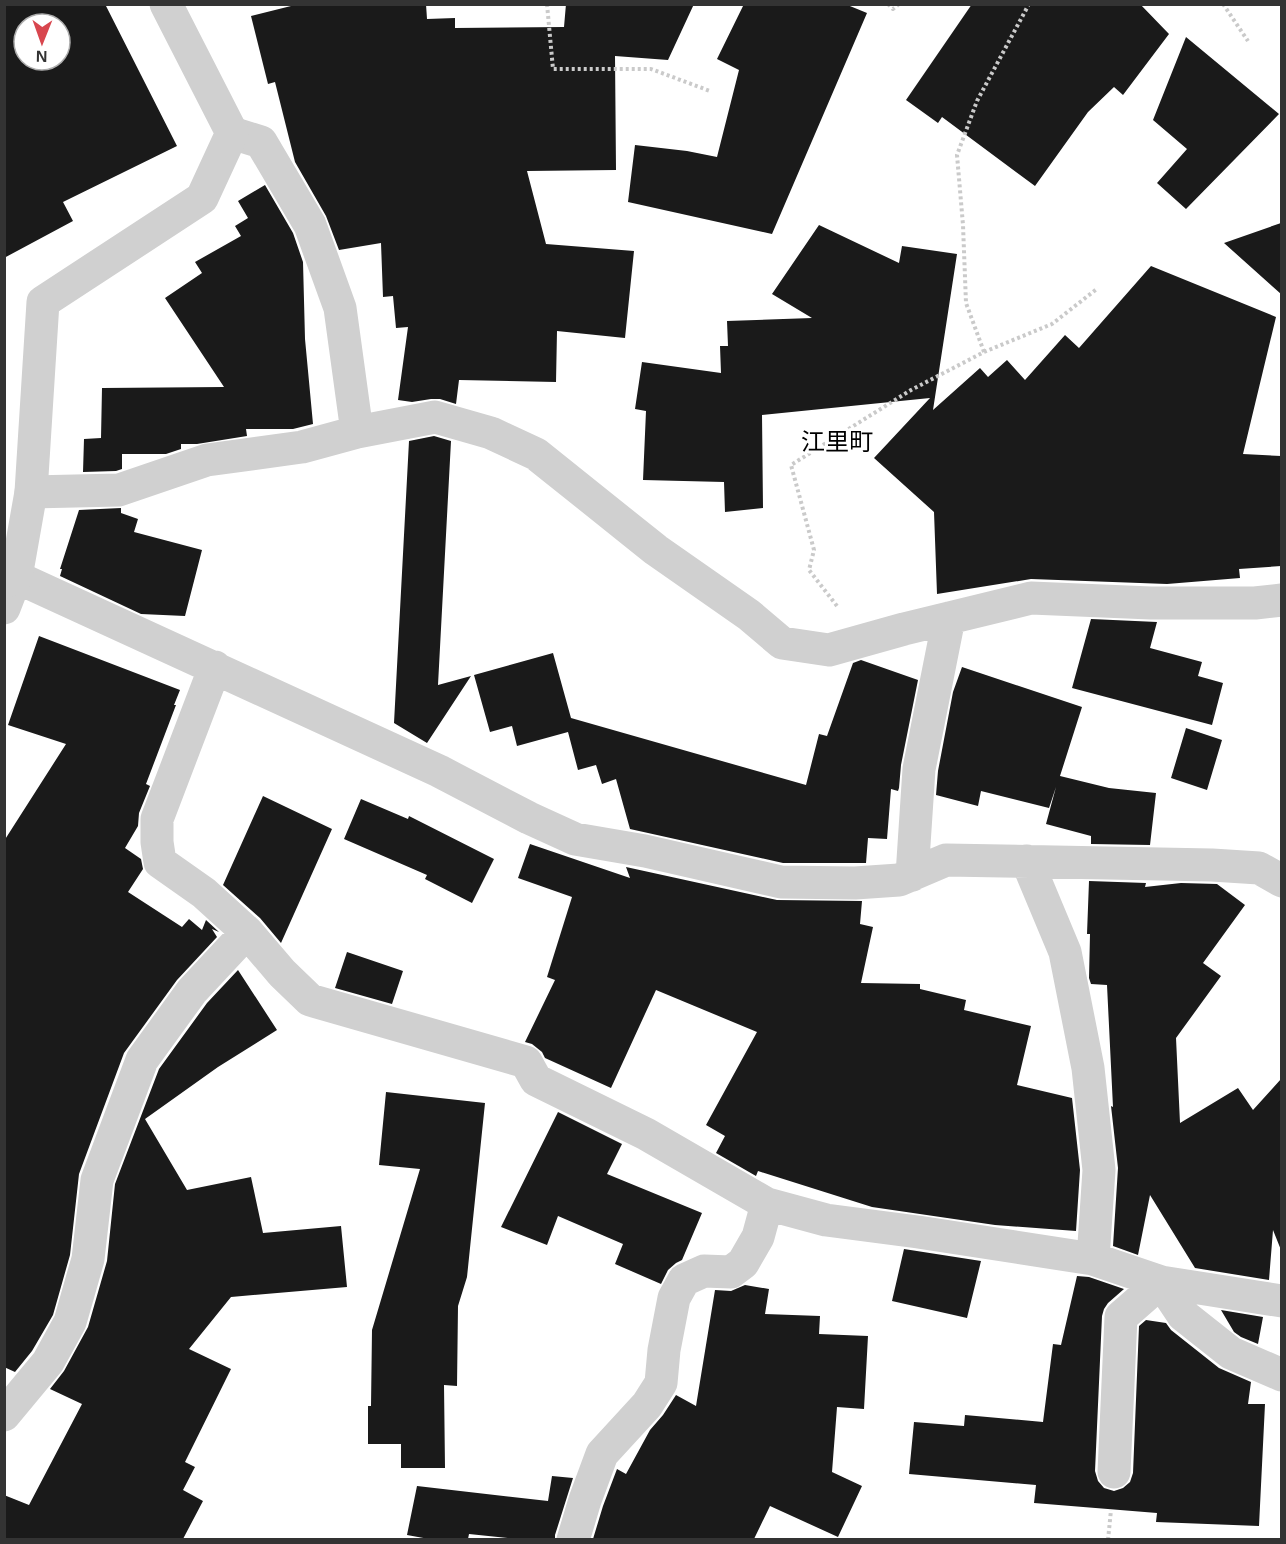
<svg xmlns="http://www.w3.org/2000/svg" width="1286" height="1544" font-family="Helvetica,'Noto Sans JP',sans-serif">
	<style>
		.building { fill: #1a1a1a; fill-rule: evenodd }
		.lines { fill: none; stroke-linecap: round; stroke-linejoin: round }
		.path { stroke: #cacaca; stroke-width: 4; stroke-dasharray: 3 3; stroke-linecap: butt }
		.minor { stroke: #d0d0d0; stroke-width: 33 }
		.tertiary { stroke: #d0d0d0; stroke-width: 33 }
		.labels { text-anchor: middle; stroke-width: 6; stroke-linejoin: round; paint-order: stroke }
		.quarter-label { font-size: 24px; fill: #000; stroke: #fff }
	</style>
	<rect width="100%" height="100%" fill="#fff"/>
	<path class="building" d="M 4,4 L 105,4 L 177,146 L 63,202 L 73,221 L 4,258 ZM 24,24 L 60,24 L 60,60 L 24,60 Z
		M 299,4 L 426,4 L 427,19 L 455,18 L 455,28 L 564,27 L 566,4 L 694,4 L 668,60 L 615,56 L 616,170 L 527,171 L 546,244 L 634,251 L 625,338 L 557,331 L 556,382 L 459,380 L 456,404 L 440,399 L 431,399 L 412,402 L 398,400 L 408,327 L 396,328 L 393,296 L 383,297 L 381,243 L 339,250 L 326,216 L 295,162 L 275,82 L 268,84 L 251,16 Z
		M 744,4 L 845,4 L 867,13 L 772,234 L 628,202 L 635,145 L 687,151 L 717,157 L 739,70 L 717,59 Z
		M 972,4 L 1140,4 L 1169,34 L 1123,95 L 1114,87 L 1088,112 L 1035,186 L 942,117 L 938,123 L 906,100 Z
		M 1186,37 L 1279,114 L 1186,209 L 1157,183 L 1187,149 L 1153,120 Z
		M 265,185 L 293,233 L 303,262 L 305,339 L 313,424 L 293,429 L 246,429 L 247,436 L 197,444 L 181,444 L 181,449 L 166,454 L 122,454 L 122,469 L 116,471 L 83,472 L 84,439 L 101,438 L 102,388 L 224,387 L 165,298 L 202,273 L 195,262 L 241,236 L 235,226 L 248,218 L 238,201 Z
		M 1281,223 L 1281,294 L 1224,243 Z
		M 819,225 L 899,263 L 902,246 L 957,254 L 933,410 L 980,368 L 988,377 L 1007,360 L 1025,380 L 1065,335 L 1079,348 L 1151,266 L 1276,317 L 1243,454 L 1281,456 L 1281,566 L 1239,569 L 1240,578 L 1167,584 L 1031,579 L 937,594 L 934,512 L 874,458 L 930,398 L 762,415 L 763,508 L 725,512 L 724,482 L 643,480 L 646,411 L 635,409 L 642,362 L 721,373 L 720,346 L 728,346 L 727,321 L 812,318 L 772,294 Z
		M 434,436 L 451,441 L 438,685 L 471,676 L 427,743 L 394,723 L 409,441 Z
		M 121,508 L 121,513 L 138,519 L 134,532 L 202,550 L 185,616 L 141,614 L 60,576 L 62,569 L 60,569 L 79,510 Z
		M 1091,619 L 1157,622 L 1150,648 L 1202,662 L 1198,676 L 1223,683 L 1212,725 L 1072,688 Z
		M 39,636 L 180,690 L 174,705 L 176,705 L 146,784 L 150,786 L 139,813 L 138,826 L 125,848 L 141,859 L 143,869 L 128,892 L 182,927 L 189,919 L 202,930 L 206,920 L 219,932 L 212,929 L 217,937 L 177,980 L 124,1053 L 79,1174 L 70,1255 L 53,1315 L 32,1351 L 15,1372 L 4,1367 L 4,841 L 66,744 L 8,725 Z
		M 553,653 L 571,718 L 806,785 L 819,734 L 827,736 L 853,663 L 861,660 L 918,680 L 901,765 L 899,788 L 898,791 L 891,789 L 887,839 L 868,838 L 866,863 L 783,863 L 630,829 L 616,779 L 602,784 L 596,765 L 578,770 L 568,732 L 517,746 L 512,726 L 490,732 L 474,675 Z
		M 962,667 L 1082,707 L 1060,776 L 1109,788 L 1156,793 L 1150,845 L 1091,844 L 1091,836 L 1046,824 L 1056,787 L 1049,808 L 981,791 L 978,806 L 936,795 L 938,771 L 953,692 Z
		M 1186,728 L 1222,740 L 1207,790 L 1171,778 Z
		M 263,796 L 332,829 L 281,943 L 260,918 L 223,885 Z
		M 361,799 L 408,819 L 409,816 L 494,859 L 472,903 L 425,879 L 427,875 L 344,839 Z
		M 530,844 L 630,878 L 626,867 L 777,900 L 862,901 L 860,924 L 873,927 L 861,983 L 920,984 L 920,989 L 966,1000 L 964,1010 L 1031,1026 L 1017,1085 L 1072,1098 L 1080,1170 L 1076,1231 L 995,1225 L 872,1207 L 758,1171 L 756,1176 L 716,1153 L 725,1136 L 706,1125 L 757,1032 L 656,990 L 611,1088 L 545,1058 L 542,1052 L 532,1044 L 525,1042 L 555,980 L 547,977 L 572,897 L 518,878 Z
		M 1089,881 L 1146,883 L 1145,887 L 1181,883 L 1217,884 L 1245,905 L 1203,963 L 1221,976 L 1176,1038 L 1180,1123 L 1238,1088 L 1253,1110 L 1281,1079 L 1281,1250 L 1273,1230 L 1269,1280 L 1195,1268 L 1150,1195 L 1138,1255 L 1113,1246 L 1118,1168 L 1111,1106 L 1113,1107 L 1107,985 L 1091,984 L 1089,978 L 1090,934 L 1087,934 Z
		M 347,952 L 403,971 L 392,1004 L 335,988 Z
		M 238,970 L 277,1030 L 218,1067 L 145,1119 L 187,1190 L 251,1177 L 263,1233 L 341,1226 L 347,1287 L 231,1297 L 189,1349 L 231,1369 L 185,1462 L 195,1467 L 183,1490 L 203,1501 L 183,1539 L 4,1539 L 4,1495 L 29,1505 L 82,1404 L 50,1389 L 64,1371 L 88,1327 L 107,1261 L 115,1184 L 159,1069 L 207,1003 Z
		M 386,1092 L 485,1103 L 467,1277 L 458,1306 L 457,1386 L 444,1385 L 445,1468 L 401,1468 L 401,1444 L 368,1444 L 368,1406 L 371,1406 L 372,1330 L 420,1169 L 379,1165 Z
		M 558,1112 L 622,1144 L 607,1174 L 702,1213 L 682,1260 L 676,1263 L 668,1270 L 661,1284 L 615,1264 L 623,1244 L 558,1216 L 547,1245 L 501,1227 Z
		M 904,1249 L 981,1261 L 967,1318 L 892,1301 Z
		M 1077,1276 L 1089,1277 L 1124,1289 L 1108,1303 L 1104,1309 L 1102,1316 L 1095,1471 L 1098,1481 L 1104,1488 L 1114,1491 L 1123,1488 L 1130,1482 L 1133,1473 L 1139,1326 L 1146,1320 L 1166,1323 L 1171,1330 L 1219,1368 L 1251,1382 L 1248,1404 L 1265,1404 L 1259,1526 L 1156,1522 L 1157,1513 L 1034,1503 L 1036,1485 L 909,1474 L 914,1422 L 964,1426 L 965,1415 L 1043,1422 L 1053,1344 L 1061,1345 Z
		M 745,1285 L 769,1289 L 765,1314 L 820,1316 L 819,1334 L 868,1336 L 864,1409 L 837,1407 L 832,1472 L 862,1486 L 838,1537 L 770,1506 L 754,1539 L 593,1539 L 603,1506 L 617,1469 L 626,1474 L 650,1430 L 663,1415 L 676,1395 L 696,1406 L 715,1290 L 731,1291 Z
		M 1221,1310 L 1263,1317 L 1258,1344 L 1241,1337 L 1234,1332 Z
		M 552,1476 L 573,1478 L 555,1535 L 555,1539 L 516,1539 L 469,1534 L 468,1539 L 429,1539 L 407,1535 L 417,1486 L 548,1501 Z"/>
	<g class="lines">
		<path class="path" d="M 547,4 L 553,69 L 651,69 L 710,91
			M 888,4 L 893,9 L 899,4
			M 1223,4 L 1248,41
			M 984,352 L 966,303 L 963,225 L 957,155 L 977,101 L 1029,4
			M 837,606 L 809,570 L 814,550 L 791,465 L 911,390 L 984,352 L 1052,324 L 1098,288
			M 1108,1540 L 1111,1510"/>
		<path class="minor" d="M 232,133 L 261,142 L 310,225 L 340,308 L 357,432
			M 31,492 L 119,490 L 207,460 L 302,447 L 357,432 L 435,417 L 491,433 L 536,454 L 656,550 L 749,615 L 782,643 L 829,650 L 904,629 L 1031,598 L 1151,603 L 1255,603 L 1282,600
			M 4,608 L 16,577 L 439,771 L 529,818 L 575,839 L 645,851 L 781,882 L 855,883 L 899,880 L 946,860 L 1212,865 L 1259,868 L 1282,881
			M 215,667 L 157,819 L 157,842 L 160,862 L 204,893 L 247,932 L 282,973 L 310,1000 L 526,1062 L 536,1080 L 646,1134 L 767,1204 L 826,1220 L 918,1232 L 1093,1259 L 1161,1282 L 1183,1315 L 1231,1353 L 1282,1375
			M 1027,861 L 1065,952 L 1088,1068 L 1099,1170 L 1093,1259
			M 912,875 L 919,769 L 949,618
			M 4,1415 L 48,1362 L 70,1322 L 88,1259 L 97,1180 L 142,1060 L 192,991 L 247,932
			M 1114,1472 L 1121,1317 L 1161,1282 L 1282,1301
			M 573,1540 L 585,1500 L 602,1454 L 647,1405 L 661,1383 L 664,1350 L 674,1298 L 684,1280 L 704,1271 L 731,1272 L 743,1263 L 758,1237 L 767,1204"/>
		<path class="tertiary" d="M 4,582 L 16,577 L 31,492 L 43,302 L 202,198 L 232,133 L 166,4"/>
	</g>
	<g class="labels">
		<g class="quarter-label">
			<text x="837" y="450">江里町</text>
		</g>
	</g>
	<rect width="1286" height="1544" fill="none" stroke="#333333" stroke-width="12"/>
	<g transform="translate(42 42) rotate(181)"><circle r="28" fill="#ffffff" stroke="#adadad" stroke-width="1.5"/>
	<path d="M0-4.5L10 22L0 15L-10 22Z" fill="#d8464e"/>
	<text y="-9" font-size="16" font-weight="bold" text-anchor="middle" fill="#333333">N</text>
	</g>
</svg>
